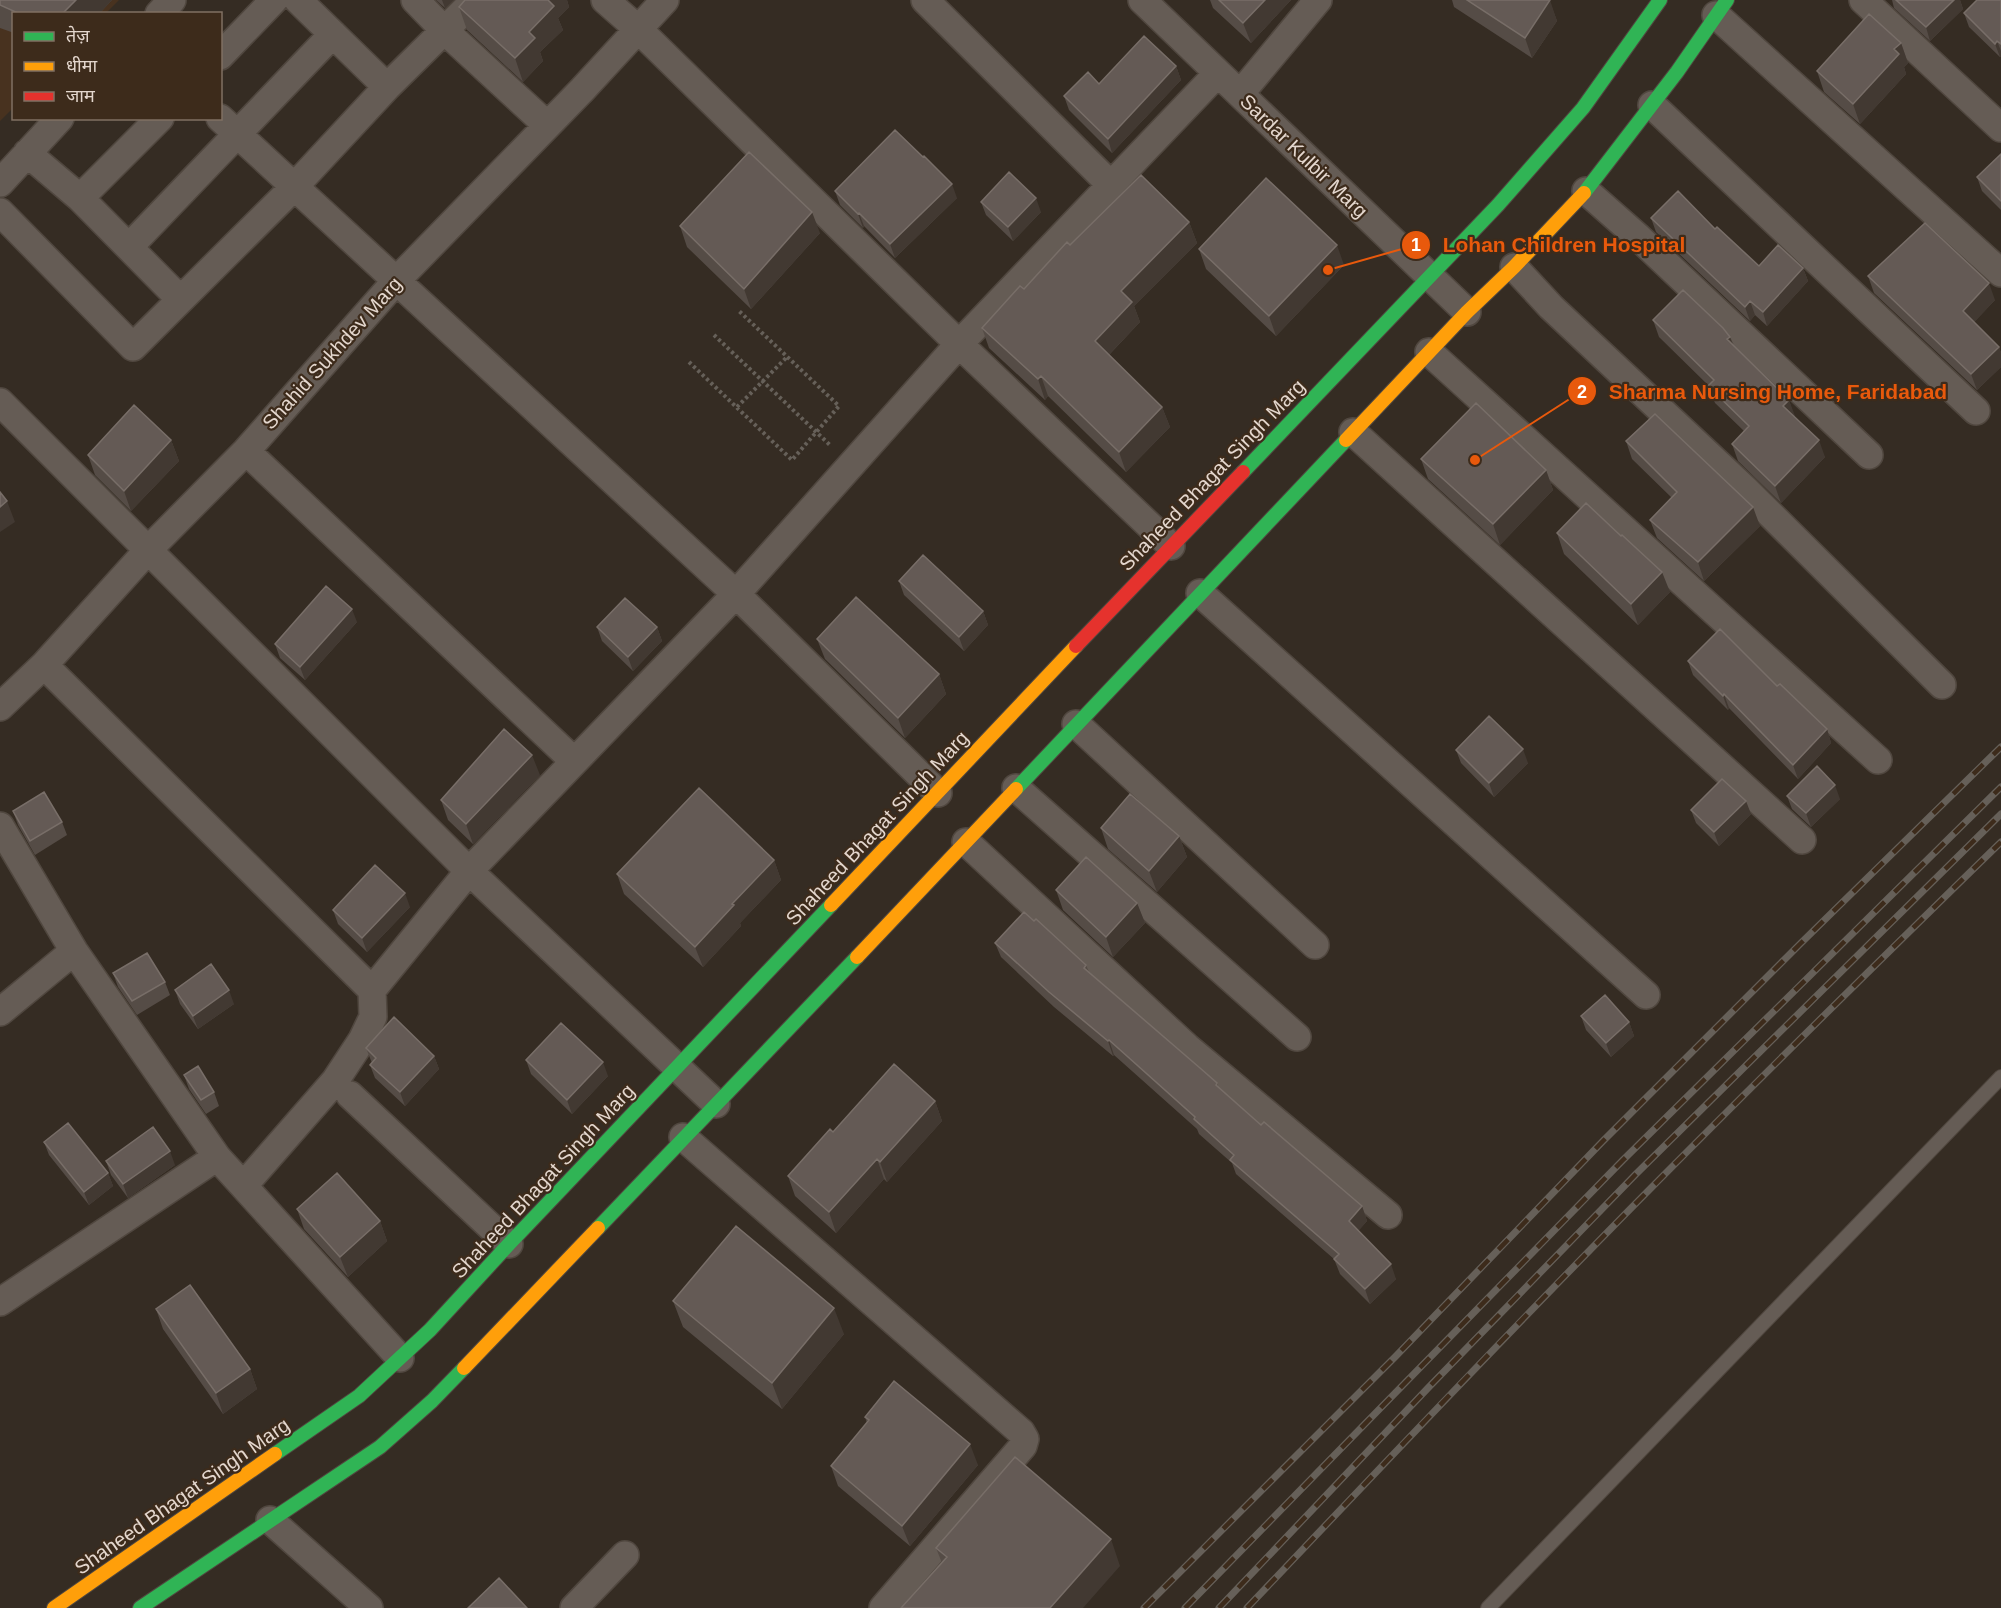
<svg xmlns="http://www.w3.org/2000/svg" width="2001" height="1608" font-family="Arial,'Noto Sans Devanagari',sans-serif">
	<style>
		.built { fill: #48321f }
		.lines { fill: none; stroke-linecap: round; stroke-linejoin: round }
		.lane-casing { stroke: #50473f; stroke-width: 16 }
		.street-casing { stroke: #50473f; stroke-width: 30 }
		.fast-casing { stroke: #50473f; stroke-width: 16 }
		.slow-casing { stroke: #50473f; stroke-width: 16 }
		.jam-casing { stroke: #50473f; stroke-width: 16 }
		.path { stroke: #666059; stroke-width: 4; stroke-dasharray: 3 3; stroke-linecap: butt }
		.lane { stroke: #655c55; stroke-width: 14 }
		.street { stroke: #655c55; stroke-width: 27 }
		.fast { stroke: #30b455; stroke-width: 14 }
		.slow { stroke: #ff9f0a; stroke-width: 14 }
		.jam { stroke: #e5322d; stroke-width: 14 }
		.rail-casing { stroke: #666059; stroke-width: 7 }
		.rail { stroke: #3d2b1b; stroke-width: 4.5; stroke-dasharray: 14; stroke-linecap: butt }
		.wall { fill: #554c46 }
		.shaded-wall { fill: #423932 }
		.building { fill: #645a55; stroke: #786e68; stroke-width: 1.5 }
		.labels { text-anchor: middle; stroke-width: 4.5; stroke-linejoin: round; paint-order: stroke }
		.street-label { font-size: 20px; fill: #e4d7ce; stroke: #3d2b1b }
		.leader { fill: none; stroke: #e8590c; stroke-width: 2 }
		.callout-dot { fill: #e8590c; stroke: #3d2b1b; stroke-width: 2 }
		.mark-label { font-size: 18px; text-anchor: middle; font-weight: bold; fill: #fff }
		.callout-label { font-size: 21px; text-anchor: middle; font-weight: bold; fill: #e8590c; stroke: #3d2b1b; stroke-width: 4.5; stroke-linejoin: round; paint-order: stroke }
	</style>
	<rect width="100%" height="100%" fill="#352c23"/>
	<path class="built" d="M 0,0 L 119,0 L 106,13 L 14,14 L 13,108 L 0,121 Z"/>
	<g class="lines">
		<defs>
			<path id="lane" d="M 1488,1608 L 2001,1077"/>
			<path id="street" d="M 298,0 L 387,87
				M 415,0 L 445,31 L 547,125
				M 605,0 L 638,29 L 959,344 L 1171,546
				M 925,0 L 1111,185
				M 1142,0 L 1467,312
				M 1863,0 L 2001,128
				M 159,14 L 172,0
				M 1716,15 L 2001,273
				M 220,56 L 274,0
				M 1240,94 L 1318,0
				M 1652,105 L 1976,411
				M 220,118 L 736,594 L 938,793
				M 27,153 L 80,198 L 180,299
				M 0,183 L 60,118
				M 1586,191 L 1637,236 L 1869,455
				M 80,198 L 160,118
				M 0,212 L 133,347 L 294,187 L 387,87 L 475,0
				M 129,247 L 333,34
				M 1514,267 L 1551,307 L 1744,488 L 1942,685
				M 1429,352 L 1878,760
				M 0,402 L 469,871 L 716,1104
				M 1353,432 L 1802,840
				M 246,451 L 574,761
				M 1200,593 L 1646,995
				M 44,665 L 372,990
				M 0,707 L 44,665 L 149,549 L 246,451 L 396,281 L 582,90 L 665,0
				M 1076,724 L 1315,945
				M 1016,788 L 1297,1037
				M 0,826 L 74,951 L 217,1157 L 400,1358
				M 966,842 L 1187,1047 L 1388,1215
				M 0,1012 L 74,951
				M 350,1095 L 509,1244
				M 683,1137 L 1021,1432 L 1025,1439 L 1023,1446 L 883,1608
				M 244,1185 L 335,1081 L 362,1040 L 373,1017 L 372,990 L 469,871 L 736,594 L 959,344 L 1218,73
				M 0,1302 L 217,1157
				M 270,1520 L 369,1608
				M 574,1608 L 625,1555"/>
			<path id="fast" d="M 1584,193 L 1677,72 L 1727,0
				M 1243,472 L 1498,205 L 1583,108 L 1660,0
				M 1016,789 L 1346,440
				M 598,1228 L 857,957
				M 275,1454 L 359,1396 L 430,1330 L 509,1244 L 831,905
				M 140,1608 L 380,1447 L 432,1401 L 464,1368"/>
			<path id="slow" d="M 1346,440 L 1467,312 L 1514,267 L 1584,193
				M 831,905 L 1076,646
				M 857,957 L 1016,789
				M 464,1368 L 598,1228
				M 54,1608 L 275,1454"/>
			<path id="jam" d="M 1076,646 L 1243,472"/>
		</defs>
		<use href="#lane" class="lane-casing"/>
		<use href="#street" class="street-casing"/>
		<use href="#fast" class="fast-casing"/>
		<use href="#slow" class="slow-casing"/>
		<use href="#jam" class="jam-casing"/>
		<path class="path" d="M 714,335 L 831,446
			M 689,362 L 792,460 L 839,406 L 738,310
			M 737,407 L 787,357"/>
		<use href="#lane" class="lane"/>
		<use href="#street" class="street"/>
		<use href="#fast" class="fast"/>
		<use href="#slow" class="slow"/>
		<use href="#jam" class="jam"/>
		<defs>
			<path id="rail" d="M 1144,1608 L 1396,1356 L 1603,1141 L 1801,943 L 2001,747
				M 1185,1608 L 1623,1160 L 2001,787
				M 1219,1608 L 1428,1388 L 1636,1174 L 2001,814
				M 1247,1608 C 1381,1467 1515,1325 1652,1187 C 1767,1071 1884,956 2001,842"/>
		</defs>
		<use href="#rail" class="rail-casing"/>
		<use href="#rail" class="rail"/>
	</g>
	<path class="wall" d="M 0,0 L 112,0 L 99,14 L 14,14 L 14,33 L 0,28 Z
		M 436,0 L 453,0 L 445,8 Z
		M 465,0 L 567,0 L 569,7 L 558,18 L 563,30 L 540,52 L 543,61 L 523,82 L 467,30 L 459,7 Z
		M 1210,0 L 1291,0 L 1251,43 L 1213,8 Z
		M 1452,0 L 1549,0 L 1557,21 L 1532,58 L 1454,7 Z
		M 1892,0 L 1960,0 L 1963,9 L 1930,41 L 1894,8 Z
		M 2001,0 L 2001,56 L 2000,57 L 1969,27 L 1964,13 Z
		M 1901,43 L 1908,63 L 1904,67 L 1906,74 L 1860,124 L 1824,92 L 1817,71 Z
		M 1176,66 L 1181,80 L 1112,153 L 1069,110 L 1064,96 L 1099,84 Z
		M 2001,154 L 2001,210 L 1982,191 L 1977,177 Z
		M 835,191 L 957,198 L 895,258 L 864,226 L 863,228 L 840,205 Z
		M 981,202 L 1041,212 L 1013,241 L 986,215 Z
		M 1651,218 L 1715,229 L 1759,266 L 1803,268 L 1808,281 L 1767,326 L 1755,315 L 1750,321 L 1656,232 Z
		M 1189,222 L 1197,243 L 1134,306 L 1140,322 L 1109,355 L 1162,407 L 1170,427 L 1126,472 L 1048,396 L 1045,400 L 989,348 L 982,328 L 1070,245 Z
		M 680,226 L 820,233 L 751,309 L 687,247 Z
		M 1199,249 L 1344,265 L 1276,336 L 1206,269 Z
		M 1868,276 L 1995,300 L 1974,322 L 1999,347 L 2001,353 L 2001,367 L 1977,390 L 1874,293 Z
		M 1653,320 L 1730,337 L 1734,345 L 1789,400 L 1794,417 L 1825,457 L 1781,503 L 1738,461 L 1732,444 L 1744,431 L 1715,403 L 1709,386 L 1659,337 Z
		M 171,440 L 179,461 L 131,511 L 95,475 L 88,455 Z
		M 1626,441 L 1760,526 L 1704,581 L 1657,538 L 1650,520 L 1672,498 L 1632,459 Z
		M 1421,459 L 1546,470 L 1553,490 L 1500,545 L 1428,479 Z
		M 1557,533 L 1670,592 L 1638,625 L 1564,554 Z
		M 899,581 L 983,611 L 988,625 L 964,651 L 904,595 Z
		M 357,622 L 305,680 L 280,658 L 275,644 Z
		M 597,627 L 657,627 L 662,641 L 633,671 L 602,641 Z
		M 817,639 L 939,674 L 946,694 L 905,738 L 825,659 Z
		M 1688,661 L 1777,686 L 1827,729 L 1831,743 L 1798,779 L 1729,708 L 1728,710 L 1693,675 Z
		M 1456,750 L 1528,763 L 1494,797 L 1461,763 Z
		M 540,775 L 473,844 L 448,820 L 441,800 Z
		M 1787,796 L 1840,799 L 1811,827 L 1792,809 Z
		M 1691,810 L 1751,814 L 1719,846 L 1696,823 Z
		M 13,811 L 62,822 L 67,835 L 35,855 L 18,825 Z
		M 1101,828 L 1179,836 L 1187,857 L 1157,892 L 1108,849 Z
		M 774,860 L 781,880 L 740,923 L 741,926 L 703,967 L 624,894 L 617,874 Z
		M 1056,890 L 1137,903 L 1145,923 L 1113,957 L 1063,910 Z
		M 410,907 L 367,952 L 338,924 L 333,910 Z
		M 1034,921 L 1086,965 L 1089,972 L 1217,1083 L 1218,1087 L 1261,1125 L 1362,1206 L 1367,1221 L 1358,1231 L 1396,1279 L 1370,1304 L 1340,1274 L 1334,1259 L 1236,1174 L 1232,1163 L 1199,1134 L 1197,1129 L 1114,1055 L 1113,1056 L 1054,1007 L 1001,957 L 995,943 Z
		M 113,973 L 165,982 L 170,995 L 137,1015 L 118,987 Z
		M 175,990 L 234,1004 L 198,1029 L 180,1004 Z
		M 1581,1016 L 1629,1022 L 1634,1036 L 1611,1057 L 1586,1030 Z
		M 366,1048 L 434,1056 L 439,1069 L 405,1106 L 375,1078 L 370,1065 L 372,1063 Z
		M 526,1060 L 608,1076 L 572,1114 L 531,1074 Z
		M 184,1075 L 214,1092 L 219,1106 L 206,1114 L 189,1089 Z
		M 935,1101 L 942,1121 L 887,1182 L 884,1179 L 836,1233 L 795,1196 L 788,1176 L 833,1132 Z
		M 44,1142 L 108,1173 L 113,1186 L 89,1205 L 49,1155 Z
		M 106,1161 L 175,1165 L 128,1198 L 111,1175 Z
		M 297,1209 L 380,1221 L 387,1241 L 348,1277 L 304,1229 Z
		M 673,1301 L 844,1334 L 782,1409 L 683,1327 Z
		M 156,1309 L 250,1369 L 257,1389 L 223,1414 L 163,1329 Z
		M 865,1417 L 978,1465 L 910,1546 L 838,1486 L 831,1466 L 867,1423 Z
		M 936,1548 L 1120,1566 L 942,1563 Z"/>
	<path class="shaded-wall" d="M 76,0 L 112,0 L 99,14 L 62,14 Z
		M 442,0 L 453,0 L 445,8 Z
		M 546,0 L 567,0 L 569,7 L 558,18 L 563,30 L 540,52 L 543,61 L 523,82 L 515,58 Z
		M 1265,0 L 1291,0 L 1251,43 L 1243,23 Z
		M 1550,0 L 1557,21 L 1532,58 L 1525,38 Z
		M 1954,0 L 1960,0 L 1963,9 L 1930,41 L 1926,27 Z
		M 1997,41 L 2001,51 L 2001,56 L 2000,57 L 1995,44 Z
		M 1901,43 L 1908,63 L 1904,67 L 1906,74 L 1860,124 L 1853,104 L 1894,49 Z
		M 1176,66 L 1181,80 L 1112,153 L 1108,139 Z
		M 952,184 L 957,198 L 895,258 L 890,244 Z
		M 1036,198 L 1041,212 L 1013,241 L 1008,227 Z
		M 812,212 L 820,233 L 751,309 L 744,289 Z
		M 859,213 L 864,226 L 863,228 L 858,214 Z
		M 1189,222 L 1197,243 L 1134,306 L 1140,322 L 1103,361 L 1095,341 L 1121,291 Z
		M 1337,245 L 1344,265 L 1276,336 L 1269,316 Z
		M 1803,268 L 1808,281 L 1767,326 L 1763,312 Z
		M 1989,283 L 1995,300 L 1969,328 L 1963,311 Z
		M 1750,301 L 1755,315 L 1750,321 L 1745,307 Z
		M 1730,337 L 1736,353 L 1727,339 Z
		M 1999,347 L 2001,353 L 2001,367 L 1977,390 L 1971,374 Z
		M 1041,376 L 1048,396 L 1045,400 L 1038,379 Z
		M 1789,400 L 1795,416 L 1789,423 L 1783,406 Z
		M 1162,407 L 1170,427 L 1126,472 L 1119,452 Z
		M 171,440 L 179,461 L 131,511 L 124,491 Z
		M 1819,440 L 1825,457 L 1781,503 L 1775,486 Z
		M 1546,470 L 1553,490 L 1500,545 L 1493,524 Z
		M 7,501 L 15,522 L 0,532 L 0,507 Z
		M 1753,507 L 1760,526 L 1704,581 L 1698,562 Z
		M 1662,572 L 1670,592 L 1638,625 L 1631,604 Z
		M 352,609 L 357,622 L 305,680 L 300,667 Z
		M 983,611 L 988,625 L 964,651 L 959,637 Z
		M 657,627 L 662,641 L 633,671 L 628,657 Z
		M 939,674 L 946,694 L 905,738 L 898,718 Z
		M 1724,694 L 1729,708 L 1728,710 L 1723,696 Z
		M 1827,729 L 1831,743 L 1798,779 L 1793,765 Z
		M 1523,749 L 1528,763 L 1494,797 L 1489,783 Z
		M 532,755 L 540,775 L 473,844 L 466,824 Z
		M 1835,785 L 1840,799 L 1811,827 L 1806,813 Z
		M 1746,801 L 1751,814 L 1719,846 L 1714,832 Z
		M 1179,836 L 1187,857 L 1157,892 L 1149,871 Z
		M 774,860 L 781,880 L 740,923 L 741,926 L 703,967 L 695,947 L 732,904 Z
		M 405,893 L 410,907 L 367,952 L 362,938 Z
		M 1137,903 L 1145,923 L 1113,957 L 1106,937 Z
		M 229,990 L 234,1004 L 198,1029 L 193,1016 Z
		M 1629,1022 L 1634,1036 L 1611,1057 L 1606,1043 Z
		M 1109,1040 L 1114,1055 L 1113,1056 L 1108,1041 Z
		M 434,1056 L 439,1069 L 405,1106 L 400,1092 Z
		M 603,1062 L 608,1076 L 572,1114 L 567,1100 Z
		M 935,1101 L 942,1121 L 887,1182 L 880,1162 Z
		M 170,1151 L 175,1165 L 128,1198 L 123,1184 Z
		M 877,1159 L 884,1179 L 836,1233 L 829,1212 Z
		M 108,1173 L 113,1186 L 89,1205 L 84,1192 Z
		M 1362,1206 L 1367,1221 L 1354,1236 L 1349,1221 Z
		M 380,1221 L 387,1241 L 348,1277 L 340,1257 Z
		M 1391,1264 L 1396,1279 L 1370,1304 L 1365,1289 Z
		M 834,1308 L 844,1334 L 782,1409 L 772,1383 Z
		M 250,1369 L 257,1389 L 223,1414 L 216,1393 Z
		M 970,1444 L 978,1465 L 910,1546 L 902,1526 Z
		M 1111,1539 L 1120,1566 L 1083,1608 L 1050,1608 Z"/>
	<path class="building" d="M 0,0 L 76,0 L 62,14 L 20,14 L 0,5 Z
		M 465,0 L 548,0 L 554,6 L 529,32 L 535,38 L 515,58 L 459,7 Z
		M 1219,0 L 1265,0 L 1243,23 Z
		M 1467,0 L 1550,0 L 1525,38 Z
		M 1896,0 L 1954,0 L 1926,27 Z
		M 1977,0 L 2001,0 L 2001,44 L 1997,41 L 1995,44 L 1964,13 Z
		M 1869,14 L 1901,43 L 1894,49 L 1899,54 L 1853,104 L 1817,71 Z
		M 1144,36 L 1176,66 L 1108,139 L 1064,96 L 1088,72 L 1099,84 Z
		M 895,130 L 923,157 L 924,156 L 952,184 L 890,244 L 859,213 L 858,214 L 835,191 Z
		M 749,152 L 812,212 L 744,289 L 680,226 Z
		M 2001,154 L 2001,201 L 1977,177 Z
		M 1009,172 L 1036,198 L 1008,227 L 981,202 Z
		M 1141,175 L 1189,222 L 1121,291 L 1132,302 L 1095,341 L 1162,407 L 1119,452 L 1041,376 L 1038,379 L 982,328 L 1020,286 L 1024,289 L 1067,242 L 1070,245 Z
		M 1266,178 L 1337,245 L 1269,316 L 1199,249 Z
		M 1678,191 L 1715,229 L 1717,227 L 1759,266 L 1778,245 L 1803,268 L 1763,312 L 1750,301 L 1745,307 L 1651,218 Z
		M 1925,223 L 1989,283 L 1963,311 L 1999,347 L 1971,374 L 1868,276 Z
		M 1683,290 L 1723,328 L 1730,337 L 1727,339 L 1789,400 L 1783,406 L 1819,440 L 1775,486 L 1732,444 L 1749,426 L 1708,386 L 1714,380 L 1653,320 Z
		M 1476,403 L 1546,470 L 1493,524 L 1421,459 Z
		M 134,405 L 171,440 L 124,491 L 88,455 Z
		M 1655,414 L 1753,507 L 1698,562 L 1650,520 L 1677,492 L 1626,441 Z
		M 0,492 L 7,501 L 0,507 Z
		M 1586,503 L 1621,536 L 1622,535 L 1662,572 L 1631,604 L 1557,533 Z
		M 923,555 L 983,611 L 959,637 L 899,581 Z
		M 326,586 L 352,609 L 300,667 L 275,644 Z
		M 856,597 L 939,674 L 898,718 L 817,639 Z
		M 625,598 L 657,627 L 628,657 L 597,627 Z
		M 1720,629 L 1777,686 L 1780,684 L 1827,729 L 1793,765 L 1724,694 L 1723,696 L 1688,661 Z
		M 1489,716 L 1523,749 L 1489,783 L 1456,750 Z
		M 504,729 L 532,755 L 466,824 L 441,800 Z
		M 1817,766 L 1835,785 L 1806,813 L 1787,796 Z
		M 1722,779 L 1746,801 L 1714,832 L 1691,810 Z
		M 699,788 L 774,860 L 732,904 L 734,905 L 695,947 L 617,874 Z
		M 44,792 L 62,822 L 30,841 L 13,811 Z
		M 1130,794 L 1179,836 L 1149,871 L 1101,828 Z
		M 1086,857 L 1137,903 L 1106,937 L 1056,890 Z
		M 375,865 L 405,893 L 362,938 L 333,910 Z
		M 1024,912 L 1034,921 L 1036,919 L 1086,965 L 1084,968 L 1200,1068 L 1217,1083 L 1216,1085 L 1261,1125 L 1264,1122 L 1362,1206 L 1349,1221 L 1391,1264 L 1365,1289 L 1334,1259 L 1339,1254 L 1230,1160 L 1234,1155 L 1194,1119 L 1195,1117 L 1109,1040 L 1108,1041 L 1049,992 L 995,943 Z
		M 147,953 L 165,982 L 132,1001 L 113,973 Z
		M 211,964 L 229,990 L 193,1016 L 175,990 Z
		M 1605,995 L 1629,1022 L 1606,1043 L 1581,1016 Z
		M 394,1017 L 434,1056 L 400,1092 L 370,1065 L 376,1058 L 366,1048 Z
		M 561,1023 L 603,1062 L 567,1100 L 526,1060 Z
		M 894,1064 L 935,1101 L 880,1162 L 877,1159 L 829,1212 L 788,1176 L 830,1129 L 833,1132 Z
		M 198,1066 L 214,1092 L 201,1100 L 184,1075 Z
		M 68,1123 L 108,1173 L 84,1192 L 44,1142 Z
		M 153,1127 L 170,1151 L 123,1184 L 106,1161 Z
		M 337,1173 L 380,1221 L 340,1257 L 297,1209 Z
		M 736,1226 L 834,1308 L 772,1383 L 673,1301 Z
		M 190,1285 L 250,1369 L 216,1393 L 156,1309 Z
		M 894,1381 L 970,1444 L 902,1526 L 831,1466 L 869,1420 L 865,1417 Z
		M 1015,1457 L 1111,1539 L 1050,1608 L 901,1608 L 947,1557 L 936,1548 Z
		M 499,1578 L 527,1608 L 468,1608 Z"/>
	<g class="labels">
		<g class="street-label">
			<text transform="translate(1304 156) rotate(44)" y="7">Sardar Kulbir Marg</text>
			<text transform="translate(332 353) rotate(-48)" y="7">Shahid Sukhdev Marg</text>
			<text transform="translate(1212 475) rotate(-46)" y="7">Shaheed Bhagat Singh Marg</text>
			<text transform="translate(877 828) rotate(-47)" y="7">Shaheed Bhagat Singh Marg</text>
			<text transform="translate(543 1181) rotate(-47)" y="7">Shaheed Bhagat Singh Marg</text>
			<text transform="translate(182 1496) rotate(-35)" y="7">Shaheed Bhagat Singh Marg</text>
		</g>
	</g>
	<path class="leader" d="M1328 270L1416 245M1475 460L1582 391"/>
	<g class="callout-dot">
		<circle cx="1328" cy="270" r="6"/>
		<circle cx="1475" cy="460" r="6"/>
		<circle cx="1416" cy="245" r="15"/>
		<circle cx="1582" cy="391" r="15"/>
	</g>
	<g class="mark-label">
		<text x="1416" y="251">1</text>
		<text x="1582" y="398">2</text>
	</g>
	<g class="callout-label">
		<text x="1564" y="252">Lohan Children Hospital</text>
		<text x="1778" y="399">Sharma Nursing Home, Faridabad</text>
	</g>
	<rect x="12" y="12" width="210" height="108" fill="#3d2b1b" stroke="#807063" stroke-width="1.5"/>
	<rect x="24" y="32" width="30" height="9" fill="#30b455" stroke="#807063" stroke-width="1.5"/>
	<text x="66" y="42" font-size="18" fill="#e4d7ce">तेज़</text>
	<rect x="24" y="62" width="30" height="9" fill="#ff9f0a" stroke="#807063" stroke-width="1.5"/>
	<text x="66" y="72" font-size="18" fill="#e4d7ce">धीमा</text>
	<rect x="24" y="92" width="30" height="9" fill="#e5322d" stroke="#807063" stroke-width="1.5"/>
	<text x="66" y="102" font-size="18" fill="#e4d7ce">जाम</text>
</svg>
